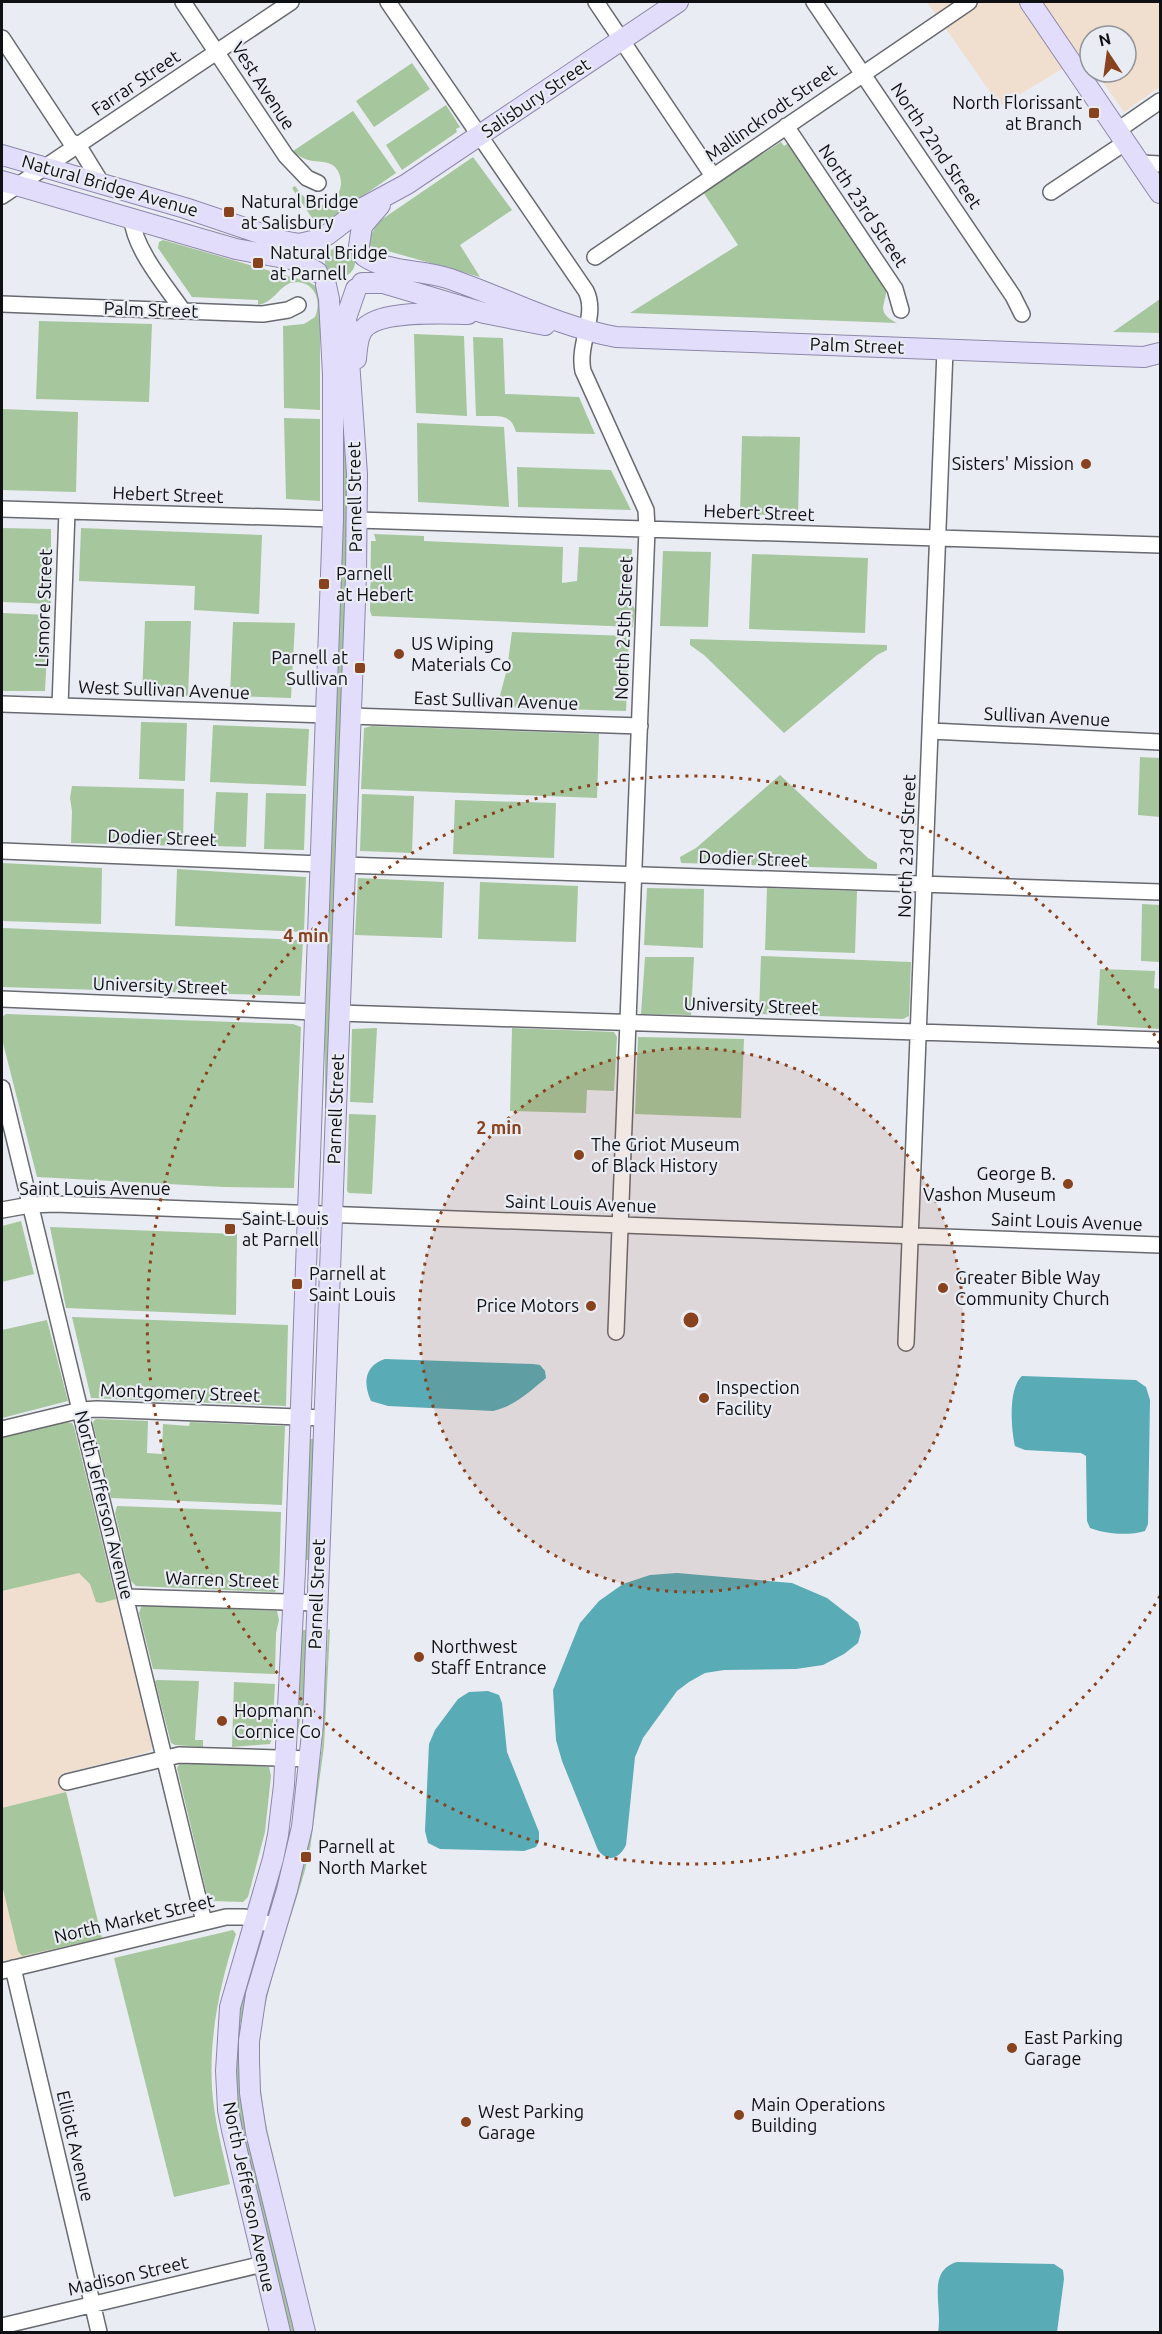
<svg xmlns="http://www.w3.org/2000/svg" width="1162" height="2334" font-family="Ubuntu,sans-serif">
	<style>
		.industrial { fill: #f0dfce }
		.green { fill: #a6c69d }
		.water { fill: #59abb5 }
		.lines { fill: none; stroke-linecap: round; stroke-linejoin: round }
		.minor-casing { stroke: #686a70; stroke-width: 18 }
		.major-casing { stroke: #8d87a9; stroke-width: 22 }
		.minor { stroke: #fff; stroke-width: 15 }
		.major { stroke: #e3ddfc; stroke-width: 20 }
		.ring { fill: none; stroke: #88421d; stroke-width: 3; stroke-dasharray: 3 6 }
		.poi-dot { fill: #88421d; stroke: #eaecf3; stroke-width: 2 }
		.labels { text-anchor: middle; stroke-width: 4.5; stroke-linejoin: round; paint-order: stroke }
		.street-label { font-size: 18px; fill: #0f1013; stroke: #eaecf3 }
		.poi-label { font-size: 18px; fill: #0f1013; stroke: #eaecf3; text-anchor: start }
		.centre { fill: #88421d; stroke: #eaecf3; stroke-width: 3 }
		.ring-label { font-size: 18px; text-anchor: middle; font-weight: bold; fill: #88421d; stroke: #eaecf3; stroke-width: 4.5; stroke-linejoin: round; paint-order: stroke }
	</style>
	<rect width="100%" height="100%" fill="#eaecf3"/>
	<path class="industrial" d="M 927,2 L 1160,2 L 1160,87 L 1124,112 L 1096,72 L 1126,72 L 1126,36 L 1090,36 L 1090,63 L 1087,58 L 1072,63 L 1000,106 Z
		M 64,1422 L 72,1423 L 74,1427 L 152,1746 L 151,1750 L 145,1753 L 62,1774 L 102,1938 L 2,1962 L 2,1438 Z"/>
	<path class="green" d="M 412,63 L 430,89 L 374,127 L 356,101 Z
		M 446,105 L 460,127 L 456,129 L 457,132 L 402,170 L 386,145 Z
		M 353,111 L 396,173 L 318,227 L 292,188 L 295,186 C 324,229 354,188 335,167 C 324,157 309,167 293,151 Z
		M 781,142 L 784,146 L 789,143 L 886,285 C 888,305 873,311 897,323 L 630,313 L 738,245 L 703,192 Z
		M 473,157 L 512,210 L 460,245 L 480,277 L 370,246 L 371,235 L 378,222 Z
		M 163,240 L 309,282 L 317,287 L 320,295 L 320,410 L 284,408 L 283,326 L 304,324 L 315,317 C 323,298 312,278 290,283 C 277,289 274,302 258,305 L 258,300 L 192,297 L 158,248 L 159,242 Z
		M325 262a15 15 0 1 1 30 0a15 15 0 1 1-30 0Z
		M 1160,299 L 1160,333 L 1113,332 Z
		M 39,321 L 152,324 L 149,402 L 36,399 Z
		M 414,334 L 464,336 L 467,416 L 416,413 Z
		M 473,337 L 503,338 L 505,394 L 579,397 L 595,434 L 516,432 C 510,411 496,417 476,416 Z
		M 338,363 L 350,469 L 329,1110 L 325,1110 L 325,1027 Z
		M 2,409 L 78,412 L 76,492 L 2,490 Z
		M 284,418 L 320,419 L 320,501 L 286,499 Z
		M 417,423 L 504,427 L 509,507 L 418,502 Z
		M 742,436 L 800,437 L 798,516 L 740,514 Z
		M 517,467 L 611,470 L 631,510 L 518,507 Z
		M 2,528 L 51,529 L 51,604 L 2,602 Z
		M 81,528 L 262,535 L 259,614 L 194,610 L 195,586 L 79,581 Z
		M 374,534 L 424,536 L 424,541 L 563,547 L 562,583 L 577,581 L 579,547 L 632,549 L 630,598 L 635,610 L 633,627 L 372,616 L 370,611 L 371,541 L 376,541 Z
		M 663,551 L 711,552 L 708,627 L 660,626 Z
		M 752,554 L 868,558 L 865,633 L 749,629 Z
		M 2,613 L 49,615 L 45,691 L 2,691 Z
		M 145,621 L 191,621 L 188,696 L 142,695 Z
		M 233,622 L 295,623 L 291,698 L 230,696 Z
		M 512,632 L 629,636 L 626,711 L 502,707 L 498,703 L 507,669 Z
		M 690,639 L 887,645 L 887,650 L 877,655 L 784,733 L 704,655 L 690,645 Z
		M 141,722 L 187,723 L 185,781 L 139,779 Z
		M 213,725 L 309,729 L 306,786 L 210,782 Z
		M 372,726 L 599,734 L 597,798 L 361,789 L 364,728 Z
		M 1140,757 L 1160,758 L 1160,817 L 1138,815 Z
		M 780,775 L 868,858 L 877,863 L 877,869 L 681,863 L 680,857 L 696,848 Z
		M 72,786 L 184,789 L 183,846 L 71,843 L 72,811 L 70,798 Z
		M 216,792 L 248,793 L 246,847 L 213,846 Z
		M 266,793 L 306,794 L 304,850 L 264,849 Z
		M 362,794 L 414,796 L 412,853 L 360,851 Z
		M 455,800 L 556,803 L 554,858 L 453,854 Z
		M 2,863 L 102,868 L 101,924 L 2,921 Z
		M 177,869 L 306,877 L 304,932 L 175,926 Z
		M 358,878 L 444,882 L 442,938 L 355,935 Z
		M 480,882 L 578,886 L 576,942 L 478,939 Z
		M 647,888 L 704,889 L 703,948 L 644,945 Z
		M 767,888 L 857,891 L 855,953 L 765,950 Z
		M 1142,904 L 1160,905 L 1160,962 L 1141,961 Z
		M 2,928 L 303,940 L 300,996 L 2,987 Z
		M 761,956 L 911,962 L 909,1016 L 903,1019 L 759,1014 Z
		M 645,957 L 694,957 L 691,1015 L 641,1014 Z
		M 1100,969 L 1155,971 L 1154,988 L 1160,989 L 1160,1029 L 1097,1025 Z
		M 6,1014 L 293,1024 L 301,1027 L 294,1188 L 224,1187 L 37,1177 L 2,1039 L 2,1017 Z
		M 377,1028 L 373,1103 L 350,1102 L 352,1029 Z
		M 512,1028 L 614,1032 L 617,1037 L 614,1091 L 587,1090 L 586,1113 L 510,1111 Z
		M 638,1037 L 744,1039 L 741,1118 L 635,1114 Z
		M 349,1114 L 376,1115 L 372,1194 L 349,1193 L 347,1191 Z
		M 21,1221 L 34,1274 L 2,1282 L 2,1226 Z
		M 50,1227 L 237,1234 L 236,1315 L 66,1308 Z
		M 72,1317 L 288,1325 L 286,1406 L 91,1398 Z
		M 47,1320 L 68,1401 L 2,1418 L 2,1330 Z
		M 97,1419 L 148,1421 L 147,1453 L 162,1454 L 163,1424 L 189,1426 L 190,1422 L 285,1426 L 282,1505 L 111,1498 L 93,1424 L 94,1420 Z
		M 64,1422 L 72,1423 L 74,1427 L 116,1599 L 101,1603 L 96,1602 L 90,1584 L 79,1573 L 2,1591 L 2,1438 Z
		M 309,1439 L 316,1439 L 312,1560 L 305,1560 Z
		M 117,1506 L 281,1512 L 279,1586 L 275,1592 L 136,1586 L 131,1581 L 115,1513 Z
		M 145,1605 L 277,1611 L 279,1620 L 276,1633 L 275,1674 L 153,1669 L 139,1613 L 141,1607 Z
		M 330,1629 L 324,1746 L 309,1857 L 306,1856 L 322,1746 L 328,1630 Z
		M 300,1630 L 309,1630 L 304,1704 L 296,1739 Z
		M 157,1680 L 199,1681 L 195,1740 L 203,1740 L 203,1747 L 175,1745 L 171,1743 L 155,1681 Z
		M 234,1682 L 275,1684 L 272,1738 L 270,1744 L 232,1747 Z
		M 185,1762 L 269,1767 L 271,1776 L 265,1832 L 248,1897 L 243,1902 L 211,1901 L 208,1899 L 177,1768 L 180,1763 Z
		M 66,1792 L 102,1938 L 22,1956 L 18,1951 L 2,1885 L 2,1808 Z
		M 305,1860 L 307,1861 L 305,1870 C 290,1923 268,1977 261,2032 C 257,2065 261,2097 267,2129 L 314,2332 L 264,2129 L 257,2073 L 259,2028 L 267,1989 Z
		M 233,1930 L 236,1934 C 220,1984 209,2035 212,2088 C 214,2120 223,2152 230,2184 L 174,2197 L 114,1958 Z
		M 258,1939 L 257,1957 L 248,1984 L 240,2026 L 239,2091 L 246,2134 L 264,2185 L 298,2332 L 286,2332 L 238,2129 L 233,2031 Z"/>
	<path class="water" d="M 385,1359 L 533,1364 L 540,1365 L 545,1371 L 546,1378 C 529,1392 515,1406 493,1411 L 388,1406 L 371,1401 C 363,1383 364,1366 385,1359 Z
		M 1022,1376 L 1136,1380 L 1146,1387 L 1150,1400 L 1148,1524 L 1145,1531 C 1128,1536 1106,1534 1090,1528 L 1087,1521 L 1086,1456 L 1081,1453 L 1025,1450 L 1015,1446 C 1011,1429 1008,1388 1022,1376 Z
		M 677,1573 L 792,1583 L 827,1598 L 858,1622 L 861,1632 L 858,1643 L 844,1654 L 823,1665 L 796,1669 L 724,1670 L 705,1673 L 689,1682 L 677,1691 L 643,1738 L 635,1757 L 626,1845 C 619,1859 608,1863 598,1850 L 562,1761 L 556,1740 L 553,1690 L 580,1623 L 599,1601 L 623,1584 L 650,1575 Z
		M 488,1691 L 499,1695 L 502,1703 L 507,1752 L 539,1832 L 539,1841 L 536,1847 L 524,1851 L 440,1849 L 428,1843 L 425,1831 L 429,1744 L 435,1730 L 458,1699 L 469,1692 Z
		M 957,2262 L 1054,2264 L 1063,2270 L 1064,2279 L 1057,2332 L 938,2332 C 943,2306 926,2271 957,2262 Z"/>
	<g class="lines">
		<defs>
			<path id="minor" d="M 183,2 L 286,156 L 307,178 L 318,183
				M 388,2 L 586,291 C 598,315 577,344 583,371 L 646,510 L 647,529 L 616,1332
				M 596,2 L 713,176
				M 814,2 L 1013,296 L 1022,314
				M 2,38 L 70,141 L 78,145 L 102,184
				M 786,126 L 895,289 L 901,310
				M 1118,130 L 1160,101
				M 1141,163 L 1160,164
				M 1051,192 L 1126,142
				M 2,196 L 291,2
				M 132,219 C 134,249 166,286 183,311
				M 595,257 L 969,2
				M 2,304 L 263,314 L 288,310 L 298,305
				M 2,509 L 333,519
				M 357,520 L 1160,545
				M 2,704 L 326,715
				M 60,706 L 67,511
				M 351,716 L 640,726
				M 931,731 L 1160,742
				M 2,851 L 321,864
				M 344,865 L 1160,892
				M 2,999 L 316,1012
				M 339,1013 L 1160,1040
				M 2,1088 L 204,1922
				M 2,1210 L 30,1205 L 55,1204 L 1160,1245
				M 906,1343 L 945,350
				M 2,1429 L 81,1410 L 97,1409 L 324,1418
				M 126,1597 L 317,1603
				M 67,1782 L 179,1755 L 310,1759
				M 13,1968 L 99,2332
				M 2,1971 L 226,1917 L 244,1917 L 276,1926
				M 2,2326 L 263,2264"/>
			<path id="major" d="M 1030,2 L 1160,193
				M 2,155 L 185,208 L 283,241 L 299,244 L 321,239
				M 2,181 L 236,249 L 295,260 L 317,272
				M 327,235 L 361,209 L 407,184 L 678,2
				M 359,246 L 362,226 L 380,205
				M 364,256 C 389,273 418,269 447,278 C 504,297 556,326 616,337 L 1144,357 L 1160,353
				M 362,283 L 383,283 L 484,313 L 545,325
				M 356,359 C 357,350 357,339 362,331 C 376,309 444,314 468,314
				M 280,2332 L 232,2130 L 228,2110 L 226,2071 L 230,2007 L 273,1859 L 278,1835 L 284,1785 L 295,1572 L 333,519 L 333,375 L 329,299 L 326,285
				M 305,2332 L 256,2132 L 250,2093 L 249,2060 L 249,2041 L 256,1994 L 287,1890 L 302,1827 L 313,1724 L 356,576 L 357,474 L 346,318 L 356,289"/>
		</defs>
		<use href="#minor" class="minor-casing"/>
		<use href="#major" class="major-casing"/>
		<use href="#minor" class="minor"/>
		<use href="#major" class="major"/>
	</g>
	<circle cx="691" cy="1320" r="272" fill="#88421d" fill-opacity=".12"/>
	<g class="ring">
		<circle cx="691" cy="1320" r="272"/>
		<path d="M1160 1596A544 544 0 1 1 1160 1044"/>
	</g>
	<g class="poi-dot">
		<rect x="1088" y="107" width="12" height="12" rx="3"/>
		<rect x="223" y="206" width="12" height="12" rx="3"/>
		<rect x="252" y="257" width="12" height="12" rx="3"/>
		<circle cx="1086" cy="464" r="6"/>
		<rect x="318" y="578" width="12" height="12" rx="3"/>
		<circle cx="399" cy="654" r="6"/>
		<rect x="354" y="662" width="12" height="12" rx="3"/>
		<circle cx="579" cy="1155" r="6"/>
		<circle cx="1068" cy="1184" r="6"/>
		<rect x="224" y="1223" width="12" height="12" rx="3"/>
		<rect x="291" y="1278" width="12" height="12" rx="3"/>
		<circle cx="943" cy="1288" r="6"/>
		<circle cx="591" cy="1306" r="6"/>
		<circle cx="704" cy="1398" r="6"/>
		<circle cx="419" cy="1657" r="6"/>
		<circle cx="222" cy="1721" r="6"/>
		<rect x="300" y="1851" width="12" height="12" rx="3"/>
		<circle cx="1012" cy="2048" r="6"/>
		<circle cx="739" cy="2115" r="6"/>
		<circle cx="466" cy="2122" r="6"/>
	</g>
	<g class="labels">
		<g class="street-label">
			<text transform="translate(136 83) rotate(-34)" y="6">Farrar Street</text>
			<text transform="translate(263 86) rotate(57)" y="6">Vest Avenue</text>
			<text transform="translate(536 98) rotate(-34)" y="6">Salisbury Street</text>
			<text transform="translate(771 113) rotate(-35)" y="6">Mallinckrodt Street</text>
			<text transform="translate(936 146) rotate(56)" y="6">North 22nd Street</text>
			<text transform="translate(110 186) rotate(16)" y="6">Natural Bridge Avenue</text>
			<text transform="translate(863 206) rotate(56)" y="6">North 23rd Street</text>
			<text transform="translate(151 310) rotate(2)" y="6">Palm Street</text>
			<text transform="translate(857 346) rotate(2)" y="6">Palm Street</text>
			<text transform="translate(168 495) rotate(2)" y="6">Hebert Street</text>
			<text transform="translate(355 497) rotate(-91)" y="6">Parnell Street</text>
			<text transform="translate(759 513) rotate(2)" y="6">Hebert Street</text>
			<text transform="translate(44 608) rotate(-88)" y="6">Lismore Street</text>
			<text transform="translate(624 628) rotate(-88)" y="6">North 25th Street</text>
			<text transform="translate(164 690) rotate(2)" y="6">West Sullivan Avenue</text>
			<text transform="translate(496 701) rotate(2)" y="6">East Sullivan Avenue</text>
			<text transform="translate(1047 717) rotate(3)" y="6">Sullivan Avenue</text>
			<text transform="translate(162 838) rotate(2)" y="6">Dodier Street</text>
			<text transform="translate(907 846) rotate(-88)" y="6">North 23rd Street</text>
			<text transform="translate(753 859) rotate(2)" y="6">Dodier Street</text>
			<text transform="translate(160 986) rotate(2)" y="6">University Street</text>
			<text transform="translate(751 1006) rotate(2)" y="6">University Street</text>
			<text transform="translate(336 1109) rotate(-88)" y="6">Parnell Street</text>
			<text x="95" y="1195">Saint Louis Avenue</text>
			<text transform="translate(581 1204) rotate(2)" y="6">Saint Louis Avenue</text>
			<text transform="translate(1067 1222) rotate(2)" y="6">Saint Louis Avenue</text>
			<text transform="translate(180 1393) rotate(2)" y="6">Montgomery Street</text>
			<text transform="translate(104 1505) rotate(76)" y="6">North Jefferson Avenue</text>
			<text transform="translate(222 1580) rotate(2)" y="6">Warren Street</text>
			<text transform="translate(317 1594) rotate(-88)" y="6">Parnell Street</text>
			<text transform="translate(134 1919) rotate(-13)" y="6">North Market Street</text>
			<text transform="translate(75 2146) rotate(77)" y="6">Elliott Avenue</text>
			<text transform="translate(249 2197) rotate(78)" y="6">North Jefferson Avenue</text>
			<text transform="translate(128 2276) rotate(-13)" y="6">Madison Street</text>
		</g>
		<g class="poi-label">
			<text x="1082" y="109" text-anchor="end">North Florissant<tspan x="1082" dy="21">at Branch</tspan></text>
			<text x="241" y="208">Natural Bridge<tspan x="241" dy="21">at Salisbury</tspan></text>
			<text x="270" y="259">Natural Bridge<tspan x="270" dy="21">at Parnell</tspan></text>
			<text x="1074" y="470" text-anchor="end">Sisters' Mission</text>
			<text x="336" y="580">Parnell<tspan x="336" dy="21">at Hebert</tspan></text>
			<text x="411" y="650">US Wiping<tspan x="411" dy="21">Materials Co</tspan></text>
			<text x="348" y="664" text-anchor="end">Parnell at<tspan x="348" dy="21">Sullivan</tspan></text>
			<text x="591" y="1151">The Griot Museum<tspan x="591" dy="21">of Black History</tspan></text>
			<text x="1056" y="1180" text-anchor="end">George B.<tspan x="1056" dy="21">Vashon Museum</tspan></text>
			<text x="242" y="1225">Saint Louis<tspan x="242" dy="21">at Parnell</tspan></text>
			<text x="309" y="1280">Parnell at<tspan x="309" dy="21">Saint Louis</tspan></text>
			<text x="955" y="1284">Greater Bible Way<tspan x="955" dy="21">Community Church</tspan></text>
			<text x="579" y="1312" text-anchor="end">Price Motors</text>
			<text x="716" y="1394">Inspection<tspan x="716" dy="21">Facility</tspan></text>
			<text x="431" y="1653">Northwest<tspan x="431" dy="21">Staff Entrance</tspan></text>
			<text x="234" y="1717">Hopmann<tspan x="234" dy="21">Cornice Co</tspan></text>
			<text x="318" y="1853">Parnell at<tspan x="318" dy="21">North Market</tspan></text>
			<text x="1024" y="2044">East Parking<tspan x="1024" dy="21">Garage</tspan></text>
			<text x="751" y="2111">Main Operations<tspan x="751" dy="21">Building</tspan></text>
			<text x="478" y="2118">West Parking<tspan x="478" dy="21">Garage</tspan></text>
		</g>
	</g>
	<circle cx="691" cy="1320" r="9" class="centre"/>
	<g class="ring-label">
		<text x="306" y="942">4 min</text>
		<text x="499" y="1134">2 min</text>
	</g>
	<rect width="1162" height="2334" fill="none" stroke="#0f1013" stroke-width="6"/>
	<g transform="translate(1108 54) rotate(347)"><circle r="28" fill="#eaecf3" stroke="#929499" stroke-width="1.5"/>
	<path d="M0-4.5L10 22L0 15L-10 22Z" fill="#88421d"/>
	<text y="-9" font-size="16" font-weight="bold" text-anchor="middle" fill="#0f1013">N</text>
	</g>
</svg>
